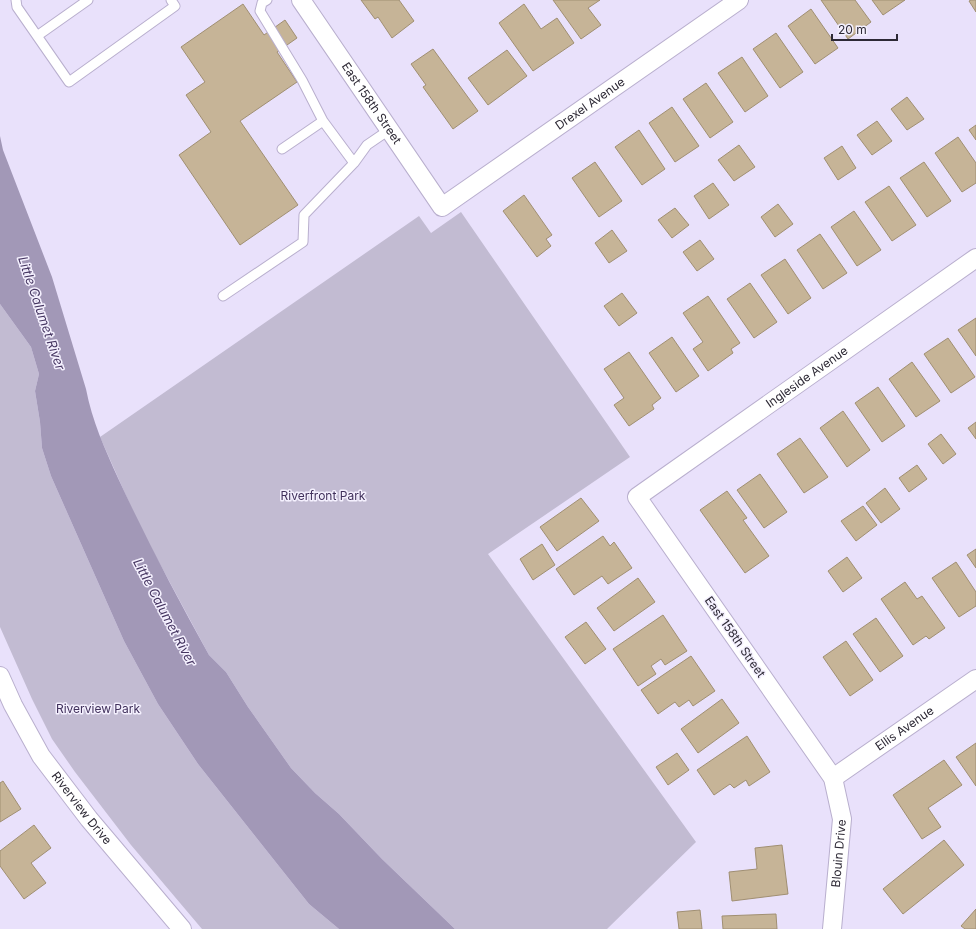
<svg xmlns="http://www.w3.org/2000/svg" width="976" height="929" font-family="Inter,sans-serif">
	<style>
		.green { fill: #c2bbd2 }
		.water { fill: #a298b7 }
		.building { fill: #c6b497; stroke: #a08f72 }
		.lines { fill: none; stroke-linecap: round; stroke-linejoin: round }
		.lane-casing { stroke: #b9afce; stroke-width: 11 }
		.street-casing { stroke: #b9afce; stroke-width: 20 }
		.lane { stroke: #fff; stroke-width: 9 }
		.street { stroke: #fff; stroke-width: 18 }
		.labels { text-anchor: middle; stroke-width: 3; stroke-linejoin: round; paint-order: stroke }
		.street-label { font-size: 12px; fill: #2d2935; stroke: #f4f0fe }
		.park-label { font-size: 12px; fill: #40305b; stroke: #f4f0fe }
		.water-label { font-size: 13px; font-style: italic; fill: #463662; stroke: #f4f0fe }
	</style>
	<rect width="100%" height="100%" fill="#e9e1fb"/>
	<path class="green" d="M 461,212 L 630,457 L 488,554 L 696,842 L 607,929 L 455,929 L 382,859 L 339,814 L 315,793 L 291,768 L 248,707 L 226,672 L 209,655 L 140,527 L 100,437 L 419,216 L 431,233 Z
		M 0,304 L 31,347 L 39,374 L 35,391 L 40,422 L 42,448 L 51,476 L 124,641 L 158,704 L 198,764 L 309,904 L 339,929 L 202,929 L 131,845 L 75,772 L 52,739 L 32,699 L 0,627 Z"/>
	<path class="water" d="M 0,136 L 3,150 L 52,277 L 86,389 C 92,421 105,449 118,478 C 146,539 177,597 209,655 L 226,672 L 248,707 L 291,768 L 315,793 L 339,814 L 382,859 L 455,929 L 339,929 L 309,904 L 198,764 L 158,704 L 124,641 L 51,476 L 42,448 L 40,422 L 35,391 L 39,374 L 31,347 L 0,304 Z"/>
	<path class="building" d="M 361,0 L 399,0 L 414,21 L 392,38 L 378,17 L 375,19 Z
		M 553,0 L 600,0 L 588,8 L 601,25 L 581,39 Z
		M 821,0 L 855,0 L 871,22 L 848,39 Z
		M 872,0 L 905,0 L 883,15 Z
		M 971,0 L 976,0 L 976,12 L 969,1 Z
		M 243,4 L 264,35 L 285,20 L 297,38 L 277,52 L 297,82 L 240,121 L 298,205 L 240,245 L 179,155 L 211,132 L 186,95 L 205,82 L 181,47 Z
		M 524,4 L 541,29 L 557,18 L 574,43 L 533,71 L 499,23 Z
		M 811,9 L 838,48 L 815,64 L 788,26 Z
		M 776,33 L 803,72 L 780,88 L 753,49 Z
		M 433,49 L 478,111 L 453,129 L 423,87 L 426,85 L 411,64 Z
		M 507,50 L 527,76 L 488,105 L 468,78 Z
		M 742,57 L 768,96 L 745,112 L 718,73 Z
		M 706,83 L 733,122 L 710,138 L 683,99 Z
		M 907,97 L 924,119 L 907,130 L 891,109 Z
		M 672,107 L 699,146 L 675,162 L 649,123 Z
		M 877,121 L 892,141 L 872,155 L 857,135 Z
		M 976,125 L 976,140 L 969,130 Z
		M 639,130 L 665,169 L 642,185 L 615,147 Z
		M 958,137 L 976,163 L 976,183 L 962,192 L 935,153 Z
		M 739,145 L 755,167 L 734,181 L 718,160 Z
		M 842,146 L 856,168 L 838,180 L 824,158 Z
		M 595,162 L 622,201 L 599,217 L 572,178 Z
		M 924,162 L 951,201 L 927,217 L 900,178 Z
		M 713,183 L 729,205 L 709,219 L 694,196 Z
		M 889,186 L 916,225 L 892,241 L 865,202 Z
		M 524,195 L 552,235 L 546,239 L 551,246 L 537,257 L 503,211 Z
		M 778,204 L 793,224 L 775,237 L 761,217 Z
		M 675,208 L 689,225 L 672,238 L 658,220 Z
		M 854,211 L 881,250 L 857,266 L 831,227 Z
		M 612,230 L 627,251 L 609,263 L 595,243 Z
		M 820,234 L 847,273 L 823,289 L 797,250 Z
		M 700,240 L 714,259 L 697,271 L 683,252 Z
		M 785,259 L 811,298 L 788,314 L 761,275 Z
		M 750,283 L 777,322 L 754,338 L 727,299 Z
		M 622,293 L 637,313 L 619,326 L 604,306 Z
		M 708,296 L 740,343 L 731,349 L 733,353 L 708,371 L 693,349 L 703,342 L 683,313 Z
		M 976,318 L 976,356 L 958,330 Z
		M 672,337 L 699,376 L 676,392 L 649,353 Z
		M 948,338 L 975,377 L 951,393 L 924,354 Z
		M 629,352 L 661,398 L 652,405 L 654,409 L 629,426 L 614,405 L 624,398 L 604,369 Z
		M 912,362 L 940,401 L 916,417 L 889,379 Z
		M 878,387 L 905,426 L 882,442 L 855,403 Z
		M 843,411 L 870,450 L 847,467 L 820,428 Z
		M 976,422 L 976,439 L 968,428 Z
		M 941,434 L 956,454 L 943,464 L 928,444 Z
		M 800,438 L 828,477 L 804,493 L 777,454 Z
		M 917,465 L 927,479 L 909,492 L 899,478 Z
		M 760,474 L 787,512 L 764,528 L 737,490 Z
		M 885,488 L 900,509 L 881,523 L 866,503 Z
		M 727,491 L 747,518 L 743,520 L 769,556 L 745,573 L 700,510 Z
		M 581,498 L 599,521 L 557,551 L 540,527 Z
		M 863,506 L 877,525 L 856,541 L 841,521 Z
		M 603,536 L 610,546 L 614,542 L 632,568 L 608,584 L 602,576 L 574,595 L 556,569 Z
		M 542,544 L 555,565 L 533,580 L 520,559 Z
		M 976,549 L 976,568 L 967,555 Z
		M 847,557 L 862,578 L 843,592 L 828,571 Z
		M 956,562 L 976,592 L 976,606 L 959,617 L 932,578 Z
		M 638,578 L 655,602 L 614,631 L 597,608 Z
		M 905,582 L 917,599 L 922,596 L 945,628 L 929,639 L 926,636 L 913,645 L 881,599 Z
		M 663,615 L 687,651 L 665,665 L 661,659 L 651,666 L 656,674 L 638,686 L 613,649 Z
		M 876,618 L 903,656 L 880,672 L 853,634 Z
		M 586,622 L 606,649 L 585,664 L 565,637 Z
		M 846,641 L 873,680 L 850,696 L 823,657 Z
		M 691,656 L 715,691 L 693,706 L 689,700 L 679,707 L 675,702 L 658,714 L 641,690 Z
		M 722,699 L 739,723 L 698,753 L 681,729 Z
		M 747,736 L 770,772 L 749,786 L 746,780 L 734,788 L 730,784 L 714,795 L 697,770 Z
		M 976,743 L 976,786 L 956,757 Z
		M 677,753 L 689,770 L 668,785 L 656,767 Z
		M 944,760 L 962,785 L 928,808 L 941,827 L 922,839 L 893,795 Z
		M 3,781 L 21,809 L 0,822 L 0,783 Z
		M 34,825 L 51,848 L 31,863 L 46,883 L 24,899 L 0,866 L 0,851 Z
		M 944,840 L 964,865 L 903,914 L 883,889 Z
		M 782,845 L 788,894 L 732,901 L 729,872 L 757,869 L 755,848 Z
		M 976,909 L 976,929 L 965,929 L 961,926 Z
		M 700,910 L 702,929 L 679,929 L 677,912 Z
		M 776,914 L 777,929 L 723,929 L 722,916 Z"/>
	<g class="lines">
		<defs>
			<path id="lane" d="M 16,0 L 17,7 L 69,82 L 175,6 L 171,0
				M 267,0 L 262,3 L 260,11 L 302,80 L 323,121
				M 37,36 L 88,0
				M 282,149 L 323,121 L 354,163
				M 223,296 L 303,242 L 304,215 L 354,163 L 367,145 L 389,130"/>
			<g id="street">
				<path id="s1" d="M 301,0 L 442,207 L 739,0"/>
				<path id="s2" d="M 0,676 L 13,705 L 41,756 L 89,819 L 182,929"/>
				<path id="s3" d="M 833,778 L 976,679"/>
				<path id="s4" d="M 832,929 L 842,819 L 833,778 L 637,497 L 976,258"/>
			</g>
		</defs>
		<use href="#lane" class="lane-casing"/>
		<use href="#street" class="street-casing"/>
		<use href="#lane" class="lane"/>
		<use href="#street" class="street"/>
	</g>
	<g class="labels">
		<g class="street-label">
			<text dy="4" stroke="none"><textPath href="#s1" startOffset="431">Drexel Avenue</textPath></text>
			<text dy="4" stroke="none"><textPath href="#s1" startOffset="125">East 158th Street</textPath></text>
			<text dy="4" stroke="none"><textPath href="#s4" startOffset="703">Ingleside Avenue</textPath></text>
			<text transform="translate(735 637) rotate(55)" y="4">East 158th Street</text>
			<text dy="4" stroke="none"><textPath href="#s3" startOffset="87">Ellis Avenue</textPath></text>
			<text dy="4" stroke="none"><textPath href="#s2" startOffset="156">Riverview Drive</textPath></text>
			<text dy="4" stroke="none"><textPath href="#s4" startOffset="76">Blouin Drive</textPath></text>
		</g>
		<g class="park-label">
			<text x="323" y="500">Riverfront Park</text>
			<text x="98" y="713">Riverview Park</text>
		</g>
		<g class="water-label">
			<text transform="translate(42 313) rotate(71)" y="5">Little Calumet River</text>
			<text transform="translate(165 612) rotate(62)" y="5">Little Calumet River</text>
		</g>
	</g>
	<path d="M832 34v6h65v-6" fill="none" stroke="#2d2935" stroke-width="2"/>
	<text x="838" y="34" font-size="12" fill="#2d2935" stroke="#f4f0fe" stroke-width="3" paint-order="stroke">20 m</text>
</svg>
